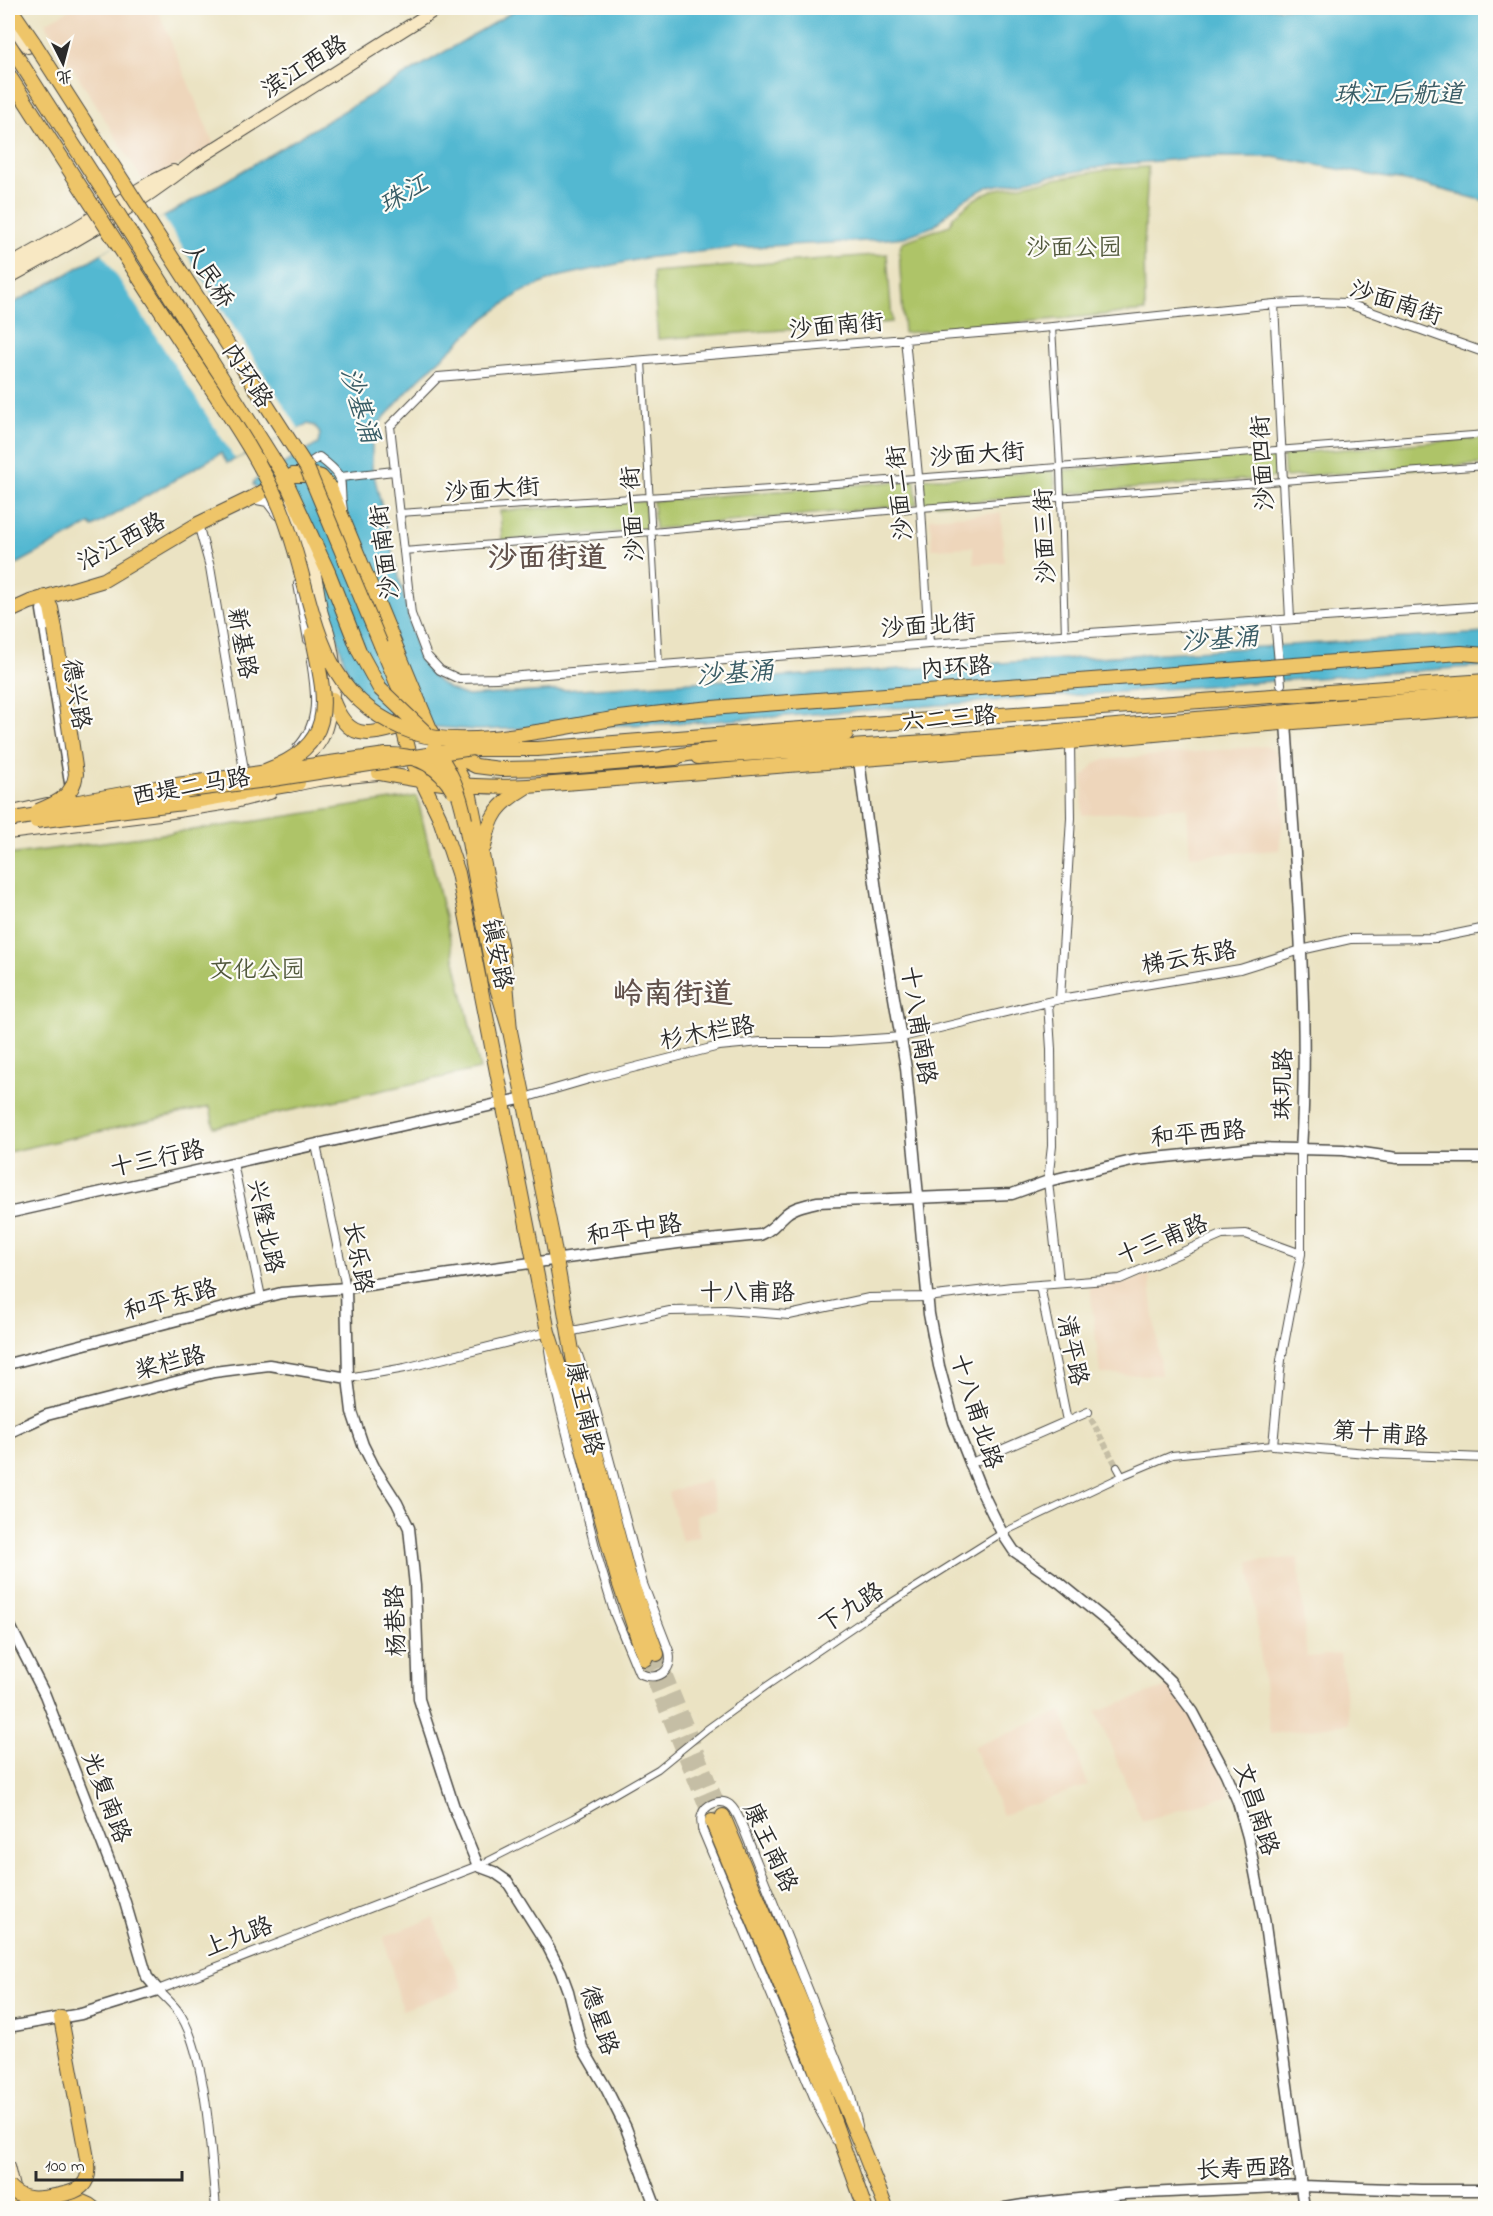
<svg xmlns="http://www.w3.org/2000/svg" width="1493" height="2216" font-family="'Indie Flower','LXGW WenKai TC',sans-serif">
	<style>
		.built { fill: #eed6bb }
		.green { fill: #aec468; stroke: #6c784a; stroke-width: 1.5 }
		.water { fill: #53b8d1; stroke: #3f727e; stroke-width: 1.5 }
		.pier { fill: #ebe3c3 }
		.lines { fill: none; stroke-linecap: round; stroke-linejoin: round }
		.pedestrian-tunnel { stroke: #c5bea5; stroke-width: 6; stroke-dasharray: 6 3; stroke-linecap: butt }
		.primary-tunnel { stroke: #c5bea5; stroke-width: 14; stroke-dasharray: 14 7; stroke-linecap: butt }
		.pedestrian-casing { stroke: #484742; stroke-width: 8 }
		.minor-casing { stroke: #484742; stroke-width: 10 }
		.tertiary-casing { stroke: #484742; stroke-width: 13 }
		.secondary-casing { stroke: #484742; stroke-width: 14 }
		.primary-casing { stroke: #484742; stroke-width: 16 }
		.trunk-casing { stroke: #484742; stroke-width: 16 }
		.pedestrian { stroke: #fff; stroke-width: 6 }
		.minor { stroke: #fff; stroke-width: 8 }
		.tertiary { stroke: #fff; stroke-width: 10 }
		.secondary { stroke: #f8e8c3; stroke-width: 12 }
		.primary { stroke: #eec569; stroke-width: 14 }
		.trunk { stroke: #eec569; stroke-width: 14 }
		.primary-bridge-casing { stroke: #484742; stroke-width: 16; stroke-linecap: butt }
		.trunk-bridge-casing { stroke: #484742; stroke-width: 16; stroke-linecap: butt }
		.primary-bridge { stroke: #eec569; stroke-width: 14 }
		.trunk-bridge { stroke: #eec569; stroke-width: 14 }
		.labels { text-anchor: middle; stroke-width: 4.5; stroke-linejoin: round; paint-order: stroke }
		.street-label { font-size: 24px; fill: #2b2b2b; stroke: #fdfcf7 }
		.park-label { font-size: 24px; fill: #52593d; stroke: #fdfcf7 }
		.water-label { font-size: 26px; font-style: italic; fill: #395c65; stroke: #fdfcf7 }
		.district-label { font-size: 30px; font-weight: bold; fill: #62524c; stroke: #fdfcf7 }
	</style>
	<rect width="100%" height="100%" fill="#fdfcf7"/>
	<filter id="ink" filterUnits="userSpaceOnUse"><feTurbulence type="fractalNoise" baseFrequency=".0167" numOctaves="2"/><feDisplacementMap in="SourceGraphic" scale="12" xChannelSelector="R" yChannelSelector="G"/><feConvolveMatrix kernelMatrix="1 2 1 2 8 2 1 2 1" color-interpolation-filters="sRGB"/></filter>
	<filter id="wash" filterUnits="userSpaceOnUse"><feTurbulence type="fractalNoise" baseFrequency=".008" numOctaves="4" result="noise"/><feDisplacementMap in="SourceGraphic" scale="24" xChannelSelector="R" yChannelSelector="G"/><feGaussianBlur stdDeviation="1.35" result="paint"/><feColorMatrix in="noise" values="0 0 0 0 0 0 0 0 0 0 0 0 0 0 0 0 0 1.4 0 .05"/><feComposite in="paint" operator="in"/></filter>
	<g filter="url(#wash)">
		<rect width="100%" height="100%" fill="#ebe3c3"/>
		<path class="built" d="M 73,8 L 157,8 L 214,145 L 192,159 L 143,181 L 45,23 Z
			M 1001,513 L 1004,562 L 974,564 L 973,547 L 932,549 L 930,518 Z
			M 1266,746 L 1274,750 L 1278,757 L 1284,813 L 1279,850 L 1190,856 L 1187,807 L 1082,815 L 1083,778 L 1095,763 L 1102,760 Z
			M 1149,1274 L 1161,1375 L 1100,1374 L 1090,1286 L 1126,1283 Z
			M 709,1480 L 717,1510 L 695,1516 L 700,1536 L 682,1541 L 668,1492 Z
			M 1298,1558 L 1307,1657 L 1340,1654 L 1349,1724 L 1270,1734 L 1249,1561 Z
			M 1171,1686 L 1208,1743 L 1231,1795 L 1142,1821 L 1096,1711 Z
			M 1062,1712 L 1088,1785 L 1003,1815 L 973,1747 Z
			M 433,1918 L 463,1988 L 402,2010 L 384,1937 Z"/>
		<path class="green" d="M 1148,167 L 1144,247 L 1145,311 L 904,333 L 899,252 L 902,242 L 950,225 L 953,217 L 973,200 L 992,190 L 1112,169 Z
			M 887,254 L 892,322 L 658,339 L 653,272 Z
			M 1485,438 L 1485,464 L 1285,477 L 1283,454 Z
			M 1278,455 L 1280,477 L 1065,494 L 1063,470 Z
			M 1054,471 L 1056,495 L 924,505 L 921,479 Z
			M 915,480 L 917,504 L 655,529 L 653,501 Z
			M 645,501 L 647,530 L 502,541 L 500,511 Z
			M 417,796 L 480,1069 L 214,1127 L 210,1107 L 8,1152 L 8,855 L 237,824 Z"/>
		<path class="water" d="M 519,8 L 1485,8 L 1485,201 L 1420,184 L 1273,157 L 1203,157 L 1113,165 L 987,187 L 961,201 L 934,226 L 904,237 L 867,241 L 733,248 L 645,258 L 557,277 L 520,293 L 485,318 L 418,380 L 372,431 L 372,467 L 419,659 C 432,679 445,689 467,696 L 1485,633 L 1485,666 L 688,723 L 477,730 L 379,723 L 369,718 L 360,707 L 343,658 L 318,564 L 283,488 L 257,488 L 253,485 L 254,481 L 318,444 L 320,434 L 315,426 L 308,424 L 227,463 L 221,453 L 93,527 L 90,524 L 8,569 L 8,306 L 67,274 Z"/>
		<path class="pier" d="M 163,217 L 299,429 L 235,459 L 102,253 Z"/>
	</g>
	<g filter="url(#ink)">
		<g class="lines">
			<path class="pedestrian-tunnel" d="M 1091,1419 L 1117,1467"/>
			<path class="primary-tunnel" d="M 657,1654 L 723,1816
				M 645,1659 L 712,1821"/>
			<defs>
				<path id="pedestrian" d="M 1052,327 L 1060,467 L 1065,636
					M 642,361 L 659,665
					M 399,513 L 770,489 L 1486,434
					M 403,551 L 652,532 L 921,508 L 1486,466
					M 1117,1467 L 1122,1476
					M 480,1865 L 573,1818 L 658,1769 L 707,1729 L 765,1687 L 871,1615 L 1002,1533 L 1122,1476 L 1172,1455 L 1273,1445"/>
				<path id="minor" d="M 1274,304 L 1290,619
					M 905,338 L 921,508 L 929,644
					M 1486,353 L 1346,303 L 1317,302 L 1274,304 L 1052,327 L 438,377 L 390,426 L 411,614 L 427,656 L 440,670 L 459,679 L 496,678 L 929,644 L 1486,606
					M 303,467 L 319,457 C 350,481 337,477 343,510
					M 341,477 L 394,471
					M 252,499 L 267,502 L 277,515
					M 198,524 L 210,567 L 244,770
					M 298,584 L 308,640
					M 1275,620 L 1281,684
					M 297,748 C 321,723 316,692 311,661
					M 1060,999 L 1071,818 L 1070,742
					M 1048,1003 L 1051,1049 L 1052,1146 L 1048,1181 L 1059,1283
					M 524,1098 L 589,1079 L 719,1046 L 761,1042 L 830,1042 L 902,1037 L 1060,999 L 1240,969 L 1301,950 L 1350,939 L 1437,938 L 1486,928
					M 316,1145 L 346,1288
					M 1301,1151 L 1301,1254 L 1281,1360 L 1273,1445 L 1378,1454 L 1486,1458
					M 233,1163 L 261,1297
					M 1040,1286 L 1067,1421
					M 568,1332 L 670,1311 L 725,1310 L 789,1315 L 869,1298 L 927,1297 L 1012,1287 L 1120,1279 L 1222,1235 L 1246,1234 L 1301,1254
					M 549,1350 L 554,1382 L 597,1555 L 615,1615 L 639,1673 C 657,1682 674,1672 669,1651 L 643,1584 L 593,1399 L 577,1352
					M 348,1378 L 405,1368 L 548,1332 L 548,1337
					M 969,1464 L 1088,1412
					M 836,2140 L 819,2109 L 702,1829 C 702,1824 700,1819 702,1815 C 705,1804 721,1798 730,1805 C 736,1810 739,1818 742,1825 L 850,2093 L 858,2126
					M 216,2208 C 211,2159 207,2048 177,2010 C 172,2003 164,1996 158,1990 L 478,1866"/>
				<path id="tertiary" d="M 45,597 L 42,610 L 71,789
					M 1286,722 C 1295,865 1310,1008 1301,1151
					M 859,760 L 877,898 L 906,1068 L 929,1314 L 939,1366 L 954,1422 L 981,1490 L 1002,1533 L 1014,1551 L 1060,1583 L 1109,1623 L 1170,1681 L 1193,1712 L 1226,1774 L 1238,1802 L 1248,1837 L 1264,1918 L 1304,2208
					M 8,1213 L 524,1098
					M 346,1288 L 348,1378 L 352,1412 L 363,1445 L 374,1467 L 397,1503 L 409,1528 L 415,1586 L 419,1699 L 454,1807 L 478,1866 L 494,1872 L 507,1881 L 546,1943 L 561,1972 L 568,1991 L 582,2047 L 606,2088 L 626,2128 L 656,2208
					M 8,1364 L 281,1293 L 346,1288 L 678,1243 L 760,1235 C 772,1230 775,1224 784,1216 C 792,1207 806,1205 817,1202 L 1012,1194 L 1048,1181 L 1136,1160 L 1254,1148 L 1343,1150 L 1397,1158 L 1486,1158
					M 8,1433 L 47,1415 L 214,1372 L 269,1365 L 348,1378
					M 8,1622 L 45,1695 L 125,1902 L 147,1977 L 158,1990 L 81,2014 L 8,2027
					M 1005,2208 L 1023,2205 L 1124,2194 L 1302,2186 L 1421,2190 L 1486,2190"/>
				<path id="secondary" d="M 8,24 L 28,47
					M 8,266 L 77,227 L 151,182 L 173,171
					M 8,278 C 72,243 136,207 193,162 L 438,8
					M 279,501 C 308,524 316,576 321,610 C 323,619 327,627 329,636 C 334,658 337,678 332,700 C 327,726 326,748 298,759
					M 289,786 L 318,780 L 388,773
					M 8,813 L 47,804
					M 8,833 L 159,814 L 235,802 L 270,793
					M 8,2167 L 18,2208"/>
				<path id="primary" d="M 10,8 L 34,43
					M 45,597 L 51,608 L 55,629
					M 8,612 L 30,602 L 104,580 L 198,524 L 252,498 L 293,475 L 314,475 L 321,477 L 330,488 L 430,729 L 459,773 L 470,796 L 502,954 L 506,982 L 510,1031 L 552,1236 L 579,1391 L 628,1574 L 657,1654
					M 381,645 L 405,702 L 421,720
					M 332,699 C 348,741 366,736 402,726
					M 401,720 L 410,756 L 439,816 L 458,873 L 548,1332 L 570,1401 L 618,1579 L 645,1659
					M 447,747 L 466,761 L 476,766 L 500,769 L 554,768 L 676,758
					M 698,757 L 942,741 L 1486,694
					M 379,773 C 429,783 477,789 528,786 L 1027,746 L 1219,728 L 1486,707
					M 183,803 L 298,783
					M 484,847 C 490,815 498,804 526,787
					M 723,1816 L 861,2145 L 886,2208
					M 712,1821 L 811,2057 L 865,2208
					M 61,2018 L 66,2045
					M 8,2199 L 10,2208
					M 35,2208 C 53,2202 77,2194 93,2208"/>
				<path id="trunk" d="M 129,231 L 282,473 L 328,572 L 359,651 L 380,689
					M 716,735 L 1486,681
					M 664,758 L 729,747 L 846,734
					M 465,820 L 494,978 L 510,1031"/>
			</defs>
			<use href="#pedestrian" class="pedestrian-casing"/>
			<use href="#minor" class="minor-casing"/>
			<use href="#tertiary" class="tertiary-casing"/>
			<use href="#secondary" class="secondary-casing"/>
			<use href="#primary" class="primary-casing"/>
			<use href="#trunk" class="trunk-casing"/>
			<use href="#pedestrian" class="pedestrian"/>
			<use href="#minor" class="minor"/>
			<use href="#tertiary" class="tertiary"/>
			<use href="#secondary" class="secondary"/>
			<use href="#primary" class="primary"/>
			<use href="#trunk" class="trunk"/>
			<defs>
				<path id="primary-bridge" d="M 34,43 L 307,468 L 381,645
					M 62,805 L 156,788 L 386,755 C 416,754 439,765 453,791
					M 38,811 C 58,803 73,796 76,774 L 55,629
					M 36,821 L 183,803
					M 8,2186 C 23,2203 40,2199 60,2195 C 68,2193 76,2192 82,2186 C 88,2180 89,2172 88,2164 L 66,2045"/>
				<path id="trunk-bridge" d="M 8,43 L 129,231
					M 8,74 C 67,167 127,259 187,351 C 219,401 258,454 281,509 C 317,596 308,697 415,733 C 467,751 564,726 620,718 C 659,713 697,709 736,706 L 1418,656 L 1461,653 L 1486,655
					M 380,689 L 427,734
					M 434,748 C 451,771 460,792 465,820
					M 476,749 L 537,749 L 716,735
					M 265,771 C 341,743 325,699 312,634
					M 8,820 L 173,792 L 267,780 L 485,746"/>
			</defs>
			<use href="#primary-bridge" class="primary-bridge-casing"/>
			<use href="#trunk-bridge" class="trunk-bridge-casing"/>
			<use href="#primary-bridge" class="primary-bridge"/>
			<use href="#trunk-bridge" class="trunk-bridge"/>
		</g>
	</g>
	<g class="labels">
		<g class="street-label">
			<text transform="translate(304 66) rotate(-32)" y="8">滨江西路</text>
			<text transform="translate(209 275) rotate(57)" y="8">人民桥</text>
			<text transform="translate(1396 302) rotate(18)" y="8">沙面南街</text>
			<text transform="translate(836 325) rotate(-5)" y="8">沙面南街</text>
			<text transform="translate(248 375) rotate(57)" y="8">内环路</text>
			<text transform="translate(977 454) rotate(-4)" y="8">沙面大街</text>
			<text transform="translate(1262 463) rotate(-93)" y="8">沙面四街</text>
			<text transform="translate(492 489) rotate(-4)" y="8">沙面大街</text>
			<text transform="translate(899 493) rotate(-95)" y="8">沙面二街</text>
			<text transform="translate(632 514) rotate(-93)" y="8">沙面一街</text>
			<text transform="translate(1044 536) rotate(-92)" y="8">沙面三街</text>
			<text transform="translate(121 541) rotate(-28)" y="8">沿江西路</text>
			<text transform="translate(384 552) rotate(-97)" y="8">沙面南街</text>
			<text transform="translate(928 625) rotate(-4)" y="8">沙面北街</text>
			<text transform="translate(243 643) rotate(80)" y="8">新基路</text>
			<text transform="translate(956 667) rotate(-4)" y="8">内环路</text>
			<text transform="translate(77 694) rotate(81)" y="8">德兴路</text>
			<text transform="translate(949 718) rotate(-5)" y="8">六二三路</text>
			<text transform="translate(191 786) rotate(-10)" y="8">西堤二马路</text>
			<text transform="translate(498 954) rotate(79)" y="8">镇安路</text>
			<text transform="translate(1189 957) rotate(-10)" y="8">梯云东路</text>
			<text transform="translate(919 1025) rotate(81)" y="8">十八甫南路</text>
			<text transform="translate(707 1032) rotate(-10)" y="8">杉木栏路</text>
			<text transform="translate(1282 1084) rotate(-89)" y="8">珠玑路</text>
			<text transform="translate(1198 1133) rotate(-5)" y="8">和平西路</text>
			<text transform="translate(157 1158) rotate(-12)" y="8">十三行路</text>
			<text transform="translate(266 1226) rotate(78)" y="8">兴隆北路</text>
			<text transform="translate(634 1229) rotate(-8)" y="8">和平中路</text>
			<text transform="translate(1162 1239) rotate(-22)" y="8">十三甫路</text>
			<text transform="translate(359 1257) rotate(80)" y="8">长乐路</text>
			<text x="747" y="1300">十八甫路</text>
			<text transform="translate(170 1299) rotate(-15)" y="8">和平东路</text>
			<text transform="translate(1073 1350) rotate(78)" y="8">清平路</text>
			<text transform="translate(170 1362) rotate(-14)" y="8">桨栏路</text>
			<text transform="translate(585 1408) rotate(77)" y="8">康王南路</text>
			<text transform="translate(977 1411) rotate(72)" y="8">十八甫北路</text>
			<text transform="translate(1380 1433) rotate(4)" y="8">第十甫路</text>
			<text transform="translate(851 1607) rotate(-33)" y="8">下九路</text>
			<text transform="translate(395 1621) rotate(-92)" y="8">杨巷路</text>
			<text transform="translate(107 1797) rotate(69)" y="8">光复南路</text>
			<text transform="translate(1257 1809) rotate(72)" y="8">文昌南路</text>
			<text transform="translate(771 1847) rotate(65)" y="8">康王南路</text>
			<text transform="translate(238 1936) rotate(-21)" y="8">上九路</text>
			<text transform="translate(600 2020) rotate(71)" y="8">德星路</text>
			<text transform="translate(1244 2168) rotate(-2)" y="8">长寿西路</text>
		</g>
		<g class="park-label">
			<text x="1074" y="255">沙面公园</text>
			<text x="257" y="977">文化公园</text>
		</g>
		<g class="water-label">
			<text x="1399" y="102">珠江后航道</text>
			<text transform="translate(403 193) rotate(-29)" y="9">珠江</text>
			<text transform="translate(361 405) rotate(73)" y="9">沙基涌</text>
			<text transform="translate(1220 638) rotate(-4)" y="9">沙基涌</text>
			<text transform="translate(735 672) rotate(-4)" y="9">沙基涌</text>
		</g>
		<g class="district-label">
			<text x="547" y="567">沙面街道</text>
			<text x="673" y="1003">岭南街道</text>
		</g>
	</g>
	<rect width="1493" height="2216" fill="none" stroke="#fdfcf7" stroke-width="30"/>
	<g transform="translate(63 63) rotate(174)" stroke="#fdfcf7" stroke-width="4.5" paint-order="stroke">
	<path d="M0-4.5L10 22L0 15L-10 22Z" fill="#2b2b2b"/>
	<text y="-9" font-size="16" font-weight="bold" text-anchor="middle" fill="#2b2b2b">北</text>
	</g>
	<path d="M36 2171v9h146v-9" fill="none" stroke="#2b2b2b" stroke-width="3"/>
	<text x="45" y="2171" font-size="18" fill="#2b2b2b" stroke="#fdfcf7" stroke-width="4.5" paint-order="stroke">100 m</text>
</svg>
